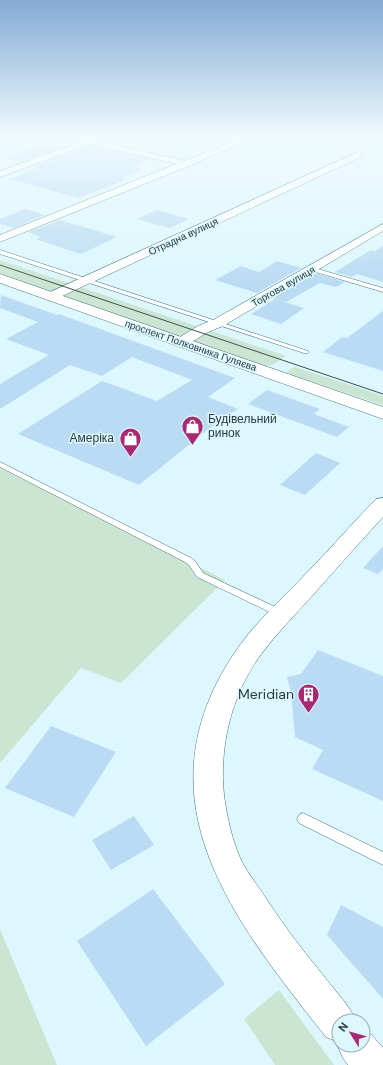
<svg xmlns="http://www.w3.org/2000/svg" width="383" height="1065" font-family="'DM Sans',sans-serif">
	<style>
		.green { fill: #cae6d3 }
		.building { fill: #badbf3 }
		.lines { fill: none; stroke-linecap: round; stroke-linejoin: round }
		.service-casing { stroke: #467079; stroke-width: 1 }
		.minor-casing { stroke: #467079; stroke-width: 1 }
		.secondary-casing { stroke: #467079; stroke-width: 1 }
		.service { fill: #fff; fill-rule: evenodd }
		.minor { fill: #fff; fill-rule: evenodd }
		.secondary { fill: #fff; fill-rule: evenodd }
		.tram { stroke: #3d5054; stroke-width: 1 }
		.labels { text-anchor: middle; stroke-width: 3; stroke-linejoin: round; paint-order: stroke }
		.far-street-label { font-size: 10px; fill: #2a3c40; stroke: #dcf7fd }
		.poi-label { font-size: 12px; fill: #2a3c40; stroke: #dcf7fd; text-anchor: start }
		.near-poi-label { font-size: 14px; fill: #2a3c40; stroke: #dcf7fd; text-anchor: end }
	</style>
	<rect width="100%" height="100%" fill="#dcf7fd"/>
	<path class="green" d="M 0,260 L 286,356 L 272,365 L 265,366 L 0,276 Z
		M 295,367 L 381,395 L 383,396 L 383,405 L 289,374 L 287,371 Z
		M 0,468 L 225,580 L 121,683 L 81,668 L 0,763 Z
		M 0,929 L 57,1065 L 0,1065 Z
		M 279,990 L 334,1065 L 275,1065 L 244,1019 Z"/>
	<path class="building" d="M 60,139 L 76,142 L 21,162 L 6,158 Z
		M 90,146 L 150,159 L 133,167 L 143,169 L 121,178 L 127,179 L 79,198 L 10,179 L 37,168 L 32,167 Z
		M 25,209 L 45,215 L 14,228 L 0,224 L 0,219 Z
		M 157,210 L 189,219 L 170,228 L 137,219 Z
		M 60,220 L 117,237 L 81,254 L 35,239 L 41,237 L 28,232 Z
		M 383,246 L 383,282 L 357,274 L 352,277 L 335,272 L 371,250 L 375,251 Z
		M 277,261 L 301,268 L 257,293 L 215,280 L 241,266 L 259,272 Z
		M 315,273 L 345,282 L 336,287 L 320,283 L 286,302 L 273,298 Z
		M 1,295 L 57,315 L 59,314 L 235,378 L 208,397 L 238,409 L 221,419 L 139,485 L 18,434 L 102,381 L 157,401 L 192,380 L 132,357 L 102,376 L 70,365 L 0,409 L 0,384 L 49,355 L 6,339 L 38,322 L 0,308 Z
		M 275,299 L 304,308 L 281,324 L 251,314 Z
		M 383,311 L 383,371 L 323,352 L 342,337 L 347,338 Z
		M 267,390 L 320,409 L 314,414 L 349,427 L 337,437 L 248,404 Z
		M 316,453 L 340,463 L 305,495 L 280,485 Z
		M 383,546 L 383,569 L 378,574 L 363,568 Z
		M 318,650 L 383,676 L 383,801 L 312,769 L 323,750 L 295,737 L 291,692 L 287,677 L 301,674 Z
		M 51,726 L 116,752 L 74,817 L 5,788 Z
		M 134,816 L 154,845 L 111,870 L 92,840 Z
		M 153,889 L 225,984 L 146,1046 L 77,941 Z
		M 341,905 L 383,927 L 383,999 L 327,935 Z"/>
	<g class="lines">
		<defs>
			<path id="service" d="M 0,250 L 308,351 L 309,352 L 308,353 L 304,353 L 0,254 Z
				M 311,267 L 383,288 L 383,292 L 309,270 L 308,269 Z
				M 0,462 L 191,558 L 195,561 L 203,573 L 286,612 L 287,614 L 286,616 L 278,616 L 197,577 L 189,565 L 185,562 L 0,467 Z
				M 303,813 L 383,852 L 383,865 L 299,823 L 297,819 L 299,815 Z"/>
			<path id="minor" d="M 64,136 L 80,136 L 91,139 L 185,161 L 246,136 L 258,136 L 189,166 L 0,242 L 0,235 L 176,164 L 91,144 L 0,177 L 0,171 L 81,142 Z
				M 342,136 L 361,136 L 383,141 L 383,145 L 346,138 Z
				M 358,152 L 361,153 L 362,155 L 361,157 L 56,299 L 48,299 L 46,296 L 48,293 Z
				M 383,224 L 383,231 L 223,326 L 208,332 L 187,345 L 177,345 L 175,342 L 177,339 L 198,326 L 213,320 Z"/>
			<path id="secondary" d="M 0,274 L 383,407 L 383,419 L 0,283 Z
				M 383,498 L 383,517 C 359,543 336,569 312,596 C 294,616 275,635 259,657 C 231,697 219,747 224,795 C 227,817 232,841 242,862 C 249,875 259,887 267,900 C 284,926 303,951 323,975 C 334,990 349,1004 356,1021 L 339,1021 L 339,1045 L 363,1045 L 363,1029 L 369,1032 L 383,1048 L 383,1065 L 348,1065 L 343,1058 L 337,1045 L 338,1042 L 326,1037 C 231,917 133,795 240,645 C 256,623 275,605 294,586 C 322,558 348,528 376,499 Z"/>
		</defs>
		<use href="#service" class="service-casing"/>
		<use href="#minor" class="minor-casing"/>
		<use href="#secondary" class="secondary-casing"/>
		<use href="#service" class="service"/>
		<use href="#minor" class="minor"/>
		<use href="#secondary" class="secondary"/>
		<path class="tram" d="M 0,265 L 383,394"/>
	</g>
	<linearGradient id="sky" x2="0" y2="1"><stop stop-color="#84aad4"/><stop offset="0.48" stop-color="#effbfe"/><stop offset="1" stop-color="#effbfe" stop-opacity="0"/></linearGradient>
	<rect width="383" height="285" fill="url(#sky)"/>
	<defs>
		<symbol id="shop-pin" viewBox="-11 -11 22 30"><path d="M0 17L-7.5 6A9.5 9.5 0 1 1 7.5 6Z" fill="#aa2772" stroke="#dcf7fd"/><path d="M-5-2.5h2.3a2.7 3.5 0 0 1 5.4 0H5L5.5 6h-11ZM-1.5-2.5h3a1.5 2.3 0 0 0-3 0Z" fill="#fff"/></symbol>
		<symbol id="building-pin" viewBox="-11 -11 22 30"><path d="M0 17L-7.5 6A9.5 9.5 0 1 1 7.5 6Z" fill="#aa2772" stroke="#dcf7fd"/><path d="M-4-6H4V6H1V3H-1V6H-4ZM-2.5-4.3h1.7v1.8h-1.7ZM.8-4.3h1.7v1.8H.8ZM-2.5-1h1.7V.8h-1.7ZM.8-1h1.7V.8H.8Z" fill="#fff"/></symbol>
	</defs>
	<g fill-rule="evenodd">
		<use href="#shop-pin" x="180" y="414" width="25" height="34"/>
		<use href="#shop-pin" x="118" y="426" width="25" height="34"/>
		<use href="#building-pin" x="296" y="682" width="25" height="34"/>
	</g>
	<g class="labels">
		<g class="far-street-label">
			<text transform="translate(183 236) rotate(-25)" y="4">Отрадна вулиця</text>
			<text transform="translate(283 286) rotate(-30)" y="4">Торгова вулиця</text>
			<text transform="translate(191 345) rotate(19)" y="4">проспект Полковника Гуляєва</text>
		</g>
		<g class="poi-label">
			<text x="208" y="423">Будівельний<tspan x="208" dy="14">ринок</tspan></text>
			<text x="114" y="442" text-anchor="end">Амеріка</text>
		</g>
		<g class="near-poi-label">
			<text x="294" y="699">Meridian</text>
		</g>
	</g>
	<g transform="translate(351 1033) rotate(307)"><circle r="19" fill="#dcf7fd" stroke="#95acb1"/>
	<path d="M0-3L7 15L0 10L-7 15Z" fill="#aa2772"/>
	<text y="-6" font-size="11" font-weight="bold" text-anchor="middle" fill="#2a3c40">N</text>
	</g>
</svg>
